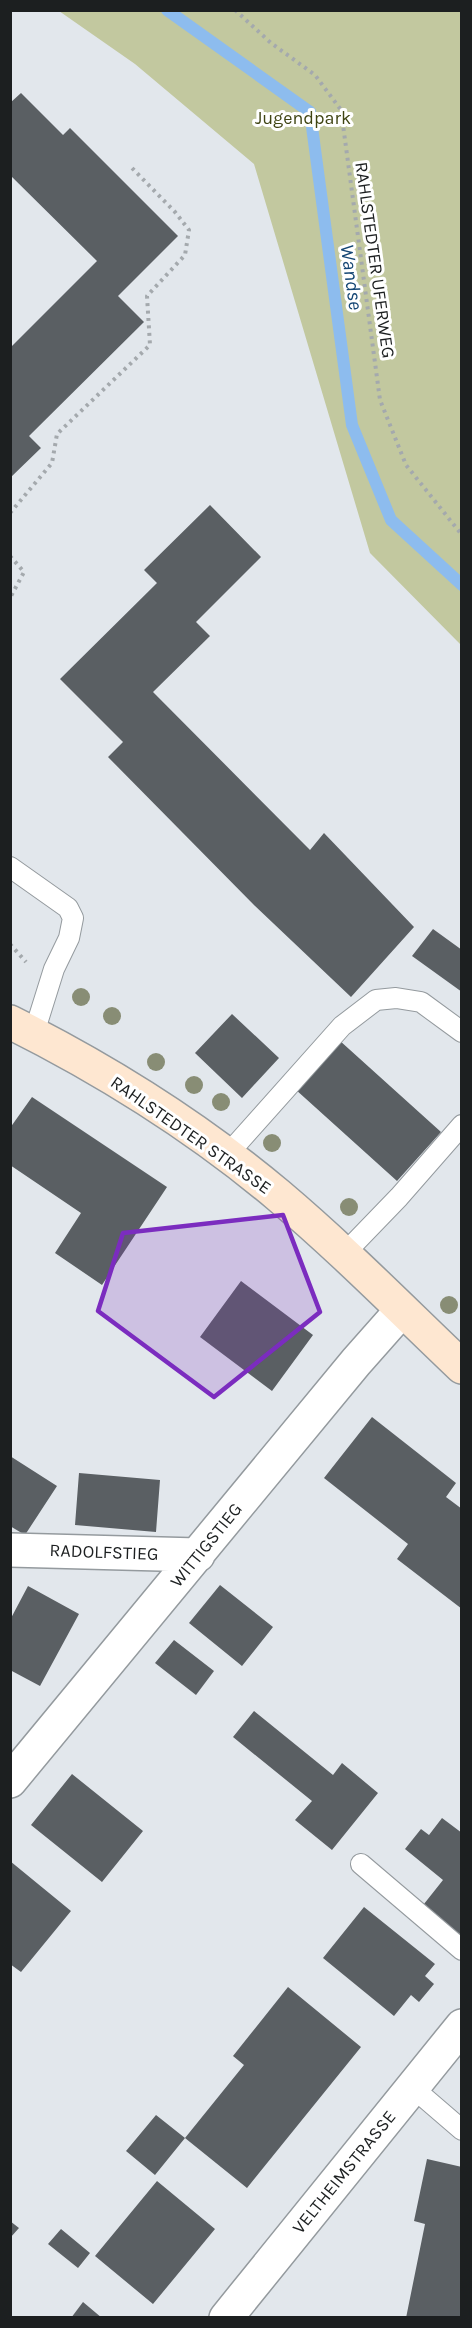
<svg xmlns="http://www.w3.org/2000/svg" width="472" height="2328" font-family="Karla,sans-serif">
	<style>
		.green { fill: #c2c89f }
		.lines { fill: none; stroke-linecap: round; stroke-linejoin: round }
		.stream { stroke: #8dbcee; stroke-width: 12 }
		.building { fill: #5a5f63 }
		.lane-casing { stroke: #949a9e; stroke-width: 22 }
		.street-casing { stroke: #949a9e; stroke-width: 36 }
		.secondary-casing { stroke: #949a9e; stroke-width: 36 }
		.path { stroke: #a4a9ad; stroke-width: 4; stroke-dasharray: 3 4.5; stroke-linecap: butt }
		.lane { stroke: #fff; stroke-width: 20 }
		.street { stroke: #fff; stroke-width: 33 }
		.secondary { stroke: #fee7d1; stroke-width: 33 }
		.tree { fill: #888d75 }
		.marked { fill: #7b2cbf; fill-opacity: 0.2; stroke: #7b2cbf; stroke-width: 4.5; stroke-linejoin: round }
		.labels { text-anchor: middle; stroke-width: 6; stroke-linejoin: round; paint-order: stroke }
		.park-label { font-size: 18px; fill: #3f4413; stroke: #fff }
		.street-label { font-size: 18px; fill: #1c1f20; stroke: #fff }
		.water-label { font-size: 20px; font-style: italic; fill: #144674; stroke: #fff }
	</style>
	<rect width="100%" height="100%" fill="#e2e7ec"/>
	<path class="green" d="M 59,11 L 461,11 L 461,645 L 370,553 L 254,164 L 135,64 Z"/>
	<g class="lines">
		<path class="stream" d="M 167,10 L 310,112 L 352,425 L 391,520 L 462,585"/>
	</g>
	<path class="building" d="M 21,93 L 63,135 L 70,128 L 178,236 L 118,296 L 144,322 L 29,436 L 41,448 L 10,478 L 10,348 L 97,261 L 10,175 L 10,103 Z
		M 210,505 L 261,557 L 196,622 L 210,636 L 153,692 L 310,850 L 324,833 L 414,927 L 351,997 L 254,905 L 108,757 L 123,742 L 60,679 L 157,583 L 144,570 Z
		M 433,929 L 462,950 L 462,992 L 412,956 Z
		M 232,1014 L 279,1058 L 242,1098 L 195,1053 Z
		M 339,1040 L 441,1132 L 397,1181 L 295,1089 Z
		M 32,1097 L 167,1187 L 102,1285 L 55,1253 L 81,1213 L 10,1165 L 10,1128 Z
		M 241,1281 L 313,1335 L 272,1391 L 200,1337 Z
		M 372,1417 L 456,1483 L 446,1497 L 462,1509 L 462,1609 L 397,1559 L 408,1544 L 324,1478 Z
		M 10,1456 L 57,1486 L 25,1535 L 10,1526 Z
		M 79,1473 L 160,1480 L 156,1532 L 75,1525 Z
		M 220,1585 L 273,1627 L 242,1666 L 189,1623 Z
		M 28,1586 L 79,1614 L 40,1686 L 10,1670 L 10,1620 Z
		M 174,1640 L 214,1671 L 196,1695 L 155,1663 Z
		M 254,1711 L 333,1775 L 342,1763 L 378,1793 L 332,1850 L 295,1820 L 312,1801 L 233,1737 Z
		M 72,1774 L 143,1831 L 102,1882 L 31,1825 Z
		M 442,1818 L 462,1833 L 462,1942 L 420,1909 L 443,1880 L 405,1849 L 421,1829 L 429,1835 Z
		M 10,1861 L 71,1911 L 21,1972 L 10,1964 Z
		M 364,1907 L 435,1964 L 425,1976 L 434,1984 L 419,2002 L 411,1995 L 394,2016 L 323,1958 Z
		M 288,1987 L 361,2047 L 247,2188 L 185,2138 L 244,2065 L 233,2056 Z
		M 156,2115 L 185,2138 L 155,2175 L 126,2151 Z
		M 427,2159 L 462,2167 L 460,2318 L 406,2318 L 425,2224 L 414,2221 Z
		M 157,2181 L 215,2229 L 153,2304 L 95,2256 Z
		M 10,2221 L 19,2228 L 10,2238 Z
		M 61,2229 L 90,2253 L 78,2268 L 48,2244 Z
		M 83,2302 L 102,2318 L 71,2318 Z"/>
	<g class="lines">
		<defs>
			<path id="lane" d="M 10,867 L 68,908 L 73,918 L 69,938 L 54,969 L 34,1033
				M 227,1155 L 342,1026 L 376,1000 L 396,998 L 421,1002 L 462,1032
				M 343,1255 L 399,1197 L 462,1125
				M 361,1864 L 462,1950
				M 412,2087 L 462,2130"/>
			<path id="street" d="M 10,1550 L 198,1555
				M 10,1781 L 356,1362 L 402,1310
				M 226,2318 L 462,2026"/>
			<path id="secondary" d="M 10,1022 C 104,1069 198,1128 278,1195 C 342,1249 401,1309 462,1367"/>
		</defs>
		<use href="#lane" class="lane-casing"/>
		<use href="#street" class="street-casing"/>
		<use href="#secondary" class="secondary-casing"/>
		<path class="path" d="M 235,10 L 271,43 L 315,75 L 341,110 L 380,400 L 406,465 L 462,535
			M 10,513 L 52,463 L 57,434 L 150,345 L 147,296 L 185,255 L 189,230 L 175,212 L 132,168
			M 10,556 L 24,572 L 10,598
			M 10,944 L 26,962"/>
		<use href="#lane" class="lane"/>
		<use href="#street" class="street"/>
		<use href="#secondary" class="secondary"/>
	</g>
	<g class="tree">
		<circle cx="81" cy="997" r="9"/>
		<circle cx="112" cy="1016" r="9"/>
		<circle cx="156" cy="1062" r="9"/>
		<circle cx="194" cy="1085" r="9"/>
		<circle cx="221" cy="1102" r="9"/>
		<circle cx="272" cy="1143" r="9"/>
		<circle cx="349" cy="1207" r="9"/>
		<circle cx="449" cy="1305" r="9"/>
	</g>
	<path class="marked" d="M 283,1215 L 320,1312 L 214,1397 L 98,1311 L 123,1233 Z"/>
	<g class="labels">
		<g class="park-label">
			<text x="303" y="124">Jugendpark</text>
		</g>
		<g class="street-label">
			<text transform="translate(375 260) rotate(82)" y="6">RAHLSTEDTER UFERWEG</text>
			<text transform="translate(191 1135) rotate(35)" y="6">RAHLSTEDTER STRASSE</text>
			<text transform="translate(206 1545) rotate(-51)" y="6">WITTIGSTIEG</text>
			<text transform="translate(104 1552) rotate(2)" y="6">RADOLFSTIEG</text>
			<text transform="translate(344 2172) rotate(-51)" y="6">VELTHEIMSTRASSE</text>
		</g>
		<g class="water-label">
			<text transform="translate(352 277) rotate(82)" y="7">Wandse</text>
		</g>
	</g>
	<rect width="472" height="2328" fill="none" stroke="#1c1f20" stroke-width="24"/>
</svg>
